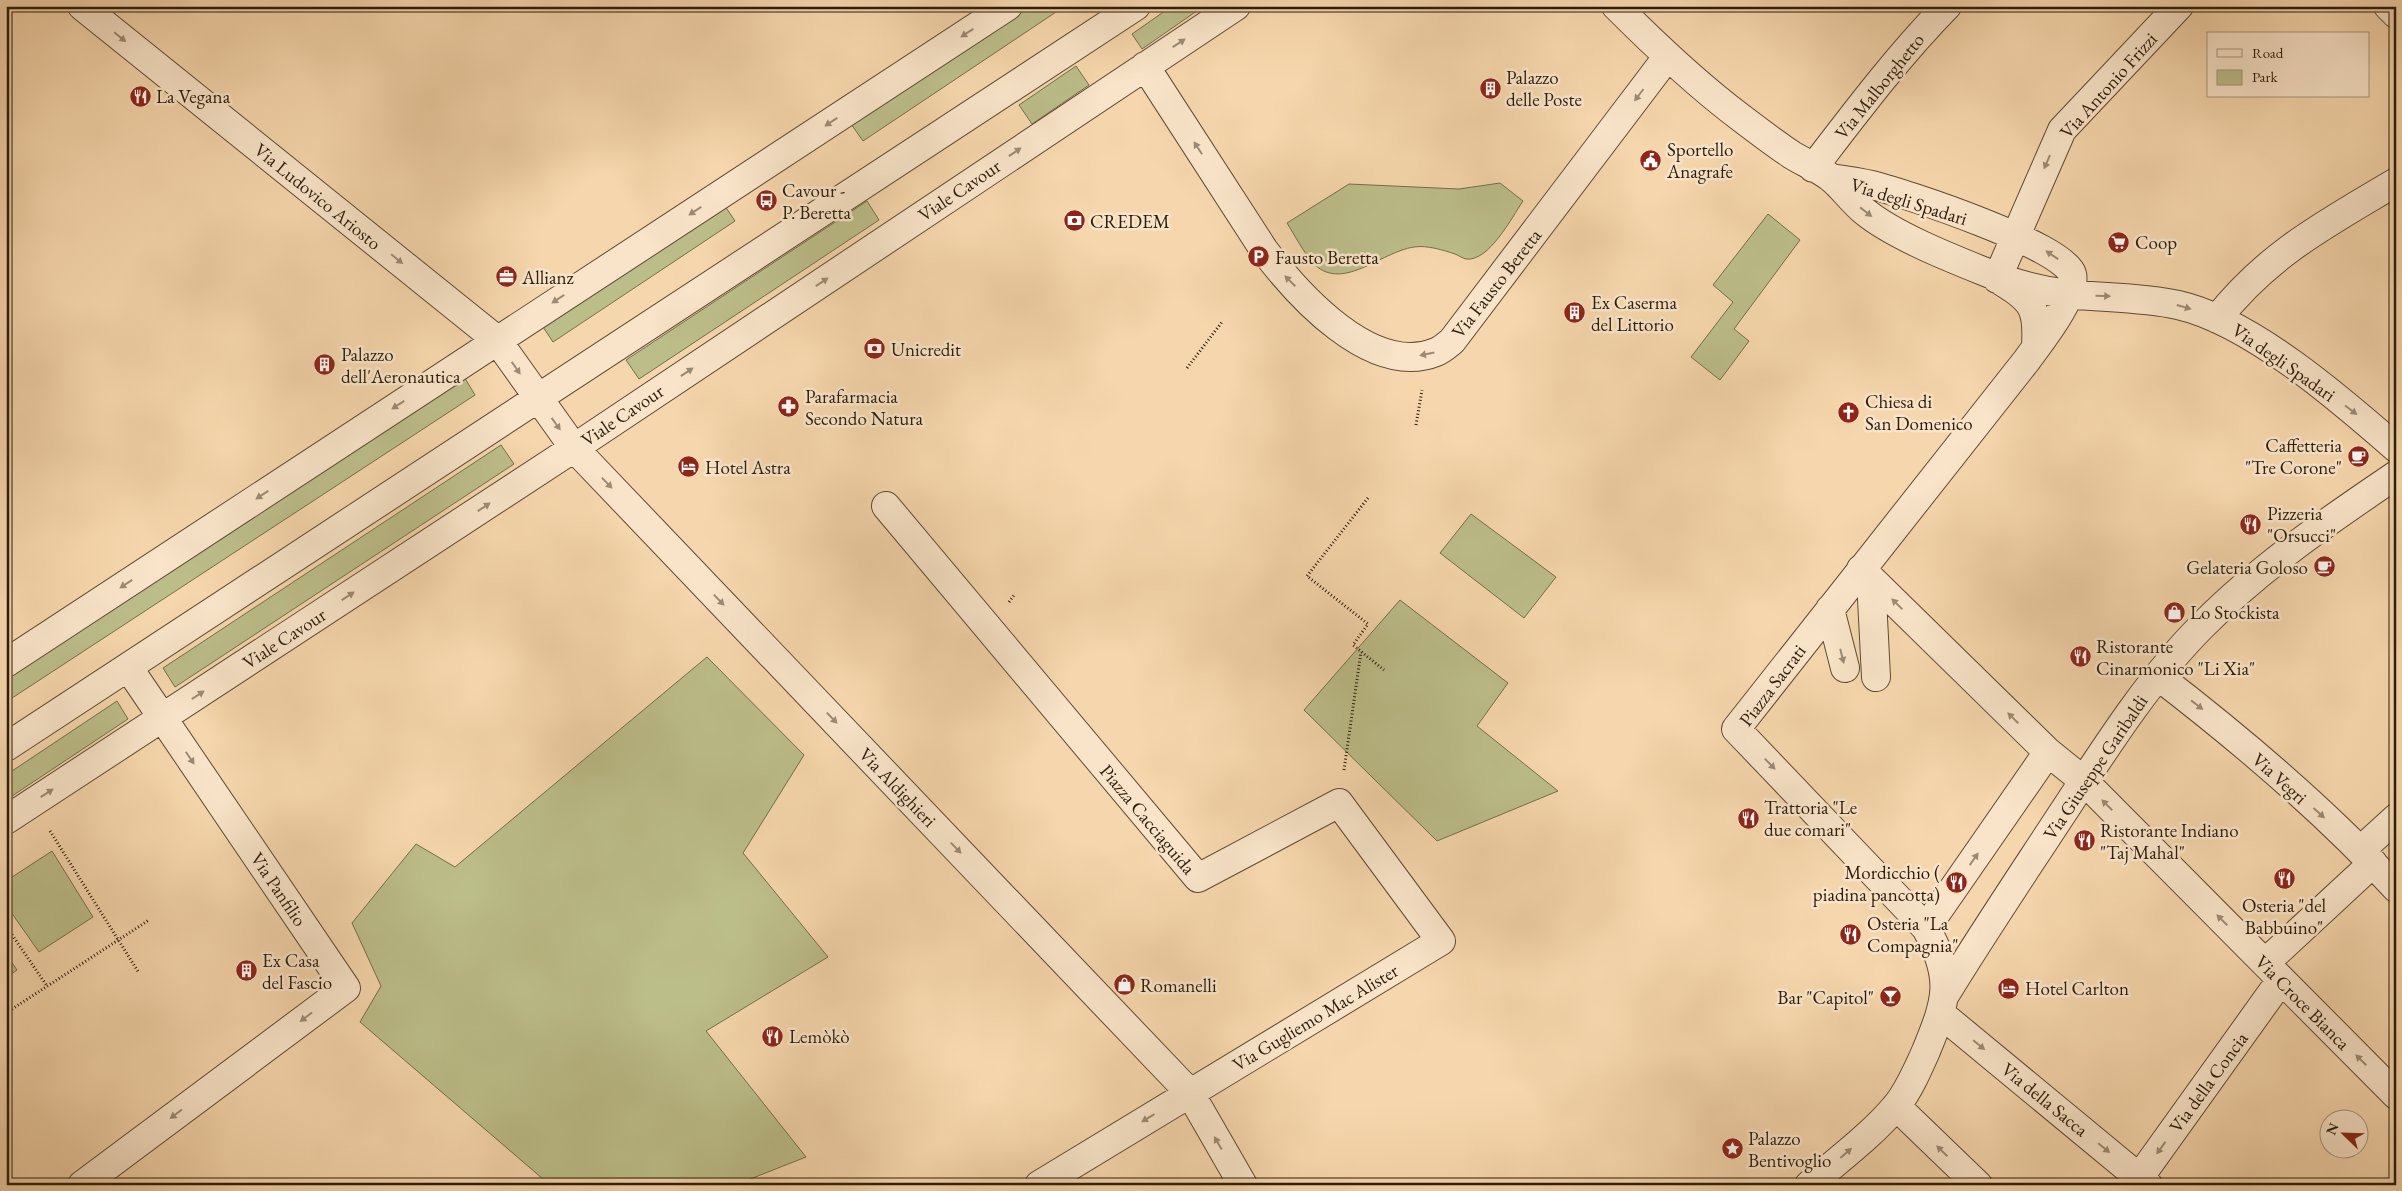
<svg xmlns="http://www.w3.org/2000/svg" width="2402" height="1191" font-family="'EB Garamond',serif">
	<style>
		.green { fill: #bcbe8a; stroke: #746e4b }
		.lines { fill: none; stroke-linecap: round; stroke-linejoin: round }
		.minor-casing { stroke: #5e4b34; stroke-width: 30 }
		.path { stroke: #2b1d0c; stroke-width: 3; stroke-dasharray: 1 2.5; stroke-linecap: butt }
		.minor { stroke: #f9e4c9; stroke-width: 28 }
		.oneway { fill: #9c8a74 }
		.labels { text-anchor: middle; stroke-width: 5; stroke-linejoin: round; paint-order: stroke }
		.poi-label { font-size: 19px; fill: #2b1d0c; stroke: #f9e4c9; text-anchor: start }
		.street-label { font-size: 19px; fill: #2b1d0c; stroke: #f9e4c9 }
	</style>
	<rect width="100%" height="100%" fill="#f6d6ac"/>
	<filter id="stains"><feTurbulence type="fractalNoise" baseFrequency=".004" numOctaves="4"/><feColorMatrix values="0 0 0 0 .2 0 0 0 0 .09 0 0 0 0 .02 0 0 0 .5 -.17"/></filter>
	<radialGradient id="worn" r=".72"><stop offset=".6" stop-color="#630" stop-opacity="0"/><stop offset="1" stop-color="#630" stop-opacity=".3"/></radialGradient>
	<path class="green" d="M 1028,6 L 1065,6 L 863,141 L 851,124 Z
		M 1172,6 L 1204,6 L 1142,49 L 1132,34 Z
		M 1076,66 L 1089,85 L 1032,124 L 1019,105 Z
		M 1500,183 L 1523,201 C 1512,217 1489,262 1466,259 C 1462,258 1458,255 1455,254 C 1443,250 1427,245 1414,247 C 1380,252 1341,294 1312,262 C 1303,251 1295,236 1287,223 L 1349,184 L 1459,189 Z
		M 721,200 L 735,221 L 553,342 L 539,321 Z
		M 867,201 L 879,220 L 639,379 L 626,360 Z
		M 1768,214 L 1800,240 L 1734,329 L 1749,341 L 1720,380 L 1691,357 L 1733,302 L 1713,285 Z
		M 463,375 L 475,395 L 6,702 L 6,674 Z
		M 501,445 L 514,464 L 175,687 L 163,668 Z
		M 1471,514 L 1556,577 L 1524,618 L 1440,553 Z
		M 1400,600 L 1508,683 L 1477,726 L 1558,791 L 1437,841 L 1304,710 Z
		M 707,657 L 804,755 L 743,853 L 828,957 L 706,1031 L 806,1157 L 735,1185 L 550,1185 L 360,1022 L 381,986 L 352,923 L 416,844 L 455,867 Z
		M 117,701 L 128,719 L 6,800 L 6,775 Z
		M 52,851 L 93,917 L 39,952 L 6,905 L 6,881 Z
		M 6,954 L 17,970 L 6,978 Z"/>
	<g class="lines">
		<defs>
			<path id="minor" d="M 82,6 L 497,340 L 574,448 L 1190,1093 L 1243,1185
				M 1616,6 C 1655,45 1696,84 1740,117 C 1757,130 1774,143 1792,155 C 1805,163 1820,169 1831,178 C 1843,188 1852,201 1864,211 C 1893,235 1948,257 1983,271 C 2009,282 2040,291 2068,294 C 2105,298 2141,297 2178,305 C 2250,321 2340,399 2396,448
				M 2388,6 L 2396,14
				M 1145,66 L 1264,250 C 1298,295 1372,378 1436,352 C 1442,350 1447,345 1452,341 L 1668,56
				M 1813,168 C 1856,112 1898,56 1947,6
				M 1997,279 L 2062,130 L 2179,6
				M 2004,283 C 2034,301 2038,311 2036,346
				M 2217,319 C 2269,253 2326,224 2396,182
				M 886,506 L 1198,878 L 1339,803 L 1441,941 L 1039,1185
				M 1861,569 L 2048,752 L 2084,781 L 2396,1095
				M 1871,579 L 1876,677
				M 1830,609 L 1845,668
				M 6,663 L 1008,6
				M 2158,676 C 2240,739 2326,812 2396,888
				M 6,747 L 1136,6
				M 6,820 L 574,448 L 1236,6
				M 2361,850 L 2396,818
				M 1926,928 L 2048,752
				M 2265,963 L 2373,863
				M 1945,995 C 1981,936 2020,878 2058,820 C 2101,755 2146,682 2202,626 C 2259,568 2328,521 2396,475
				M 1941,1014 L 2148,1185
				M 1896,1106 L 1978,1185
				M 82,1185 L 346,988 L 128,667
				M 1809,1185 C 1838,1160 1872,1135 1897,1105 C 1909,1090 1918,1069 1926,1051 C 1947,1000 1954,979 1926,928 L 1736,729 L 2027,360 C 2039,343 2078,295 2072,274 C 2064,246 1904,193 1872,185 C 1859,182 1845,180 1831,178
				M 2134,1185 L 2281,980"/>
		</defs>
		<use href="#minor" class="minor-casing"/>
		<path class="path" d="M 1187,368 L 1222,322
			M 1416,425 L 1422,390
			M 1368,498 L 1307,576 L 1368,624 L 1353,645 L 1384,670
			M 1009,602 L 1015,594
			M 1344,770 L 1361,652
			M 50,831 L 139,973
			M 6,926 L 47,986
			M 6,1013 L 149,920"/>
		<use href="#minor" class="minor"/>
	</g>
	<defs><path id="oneway-solid" d="M-6-.8H1V-3.2L6.5 0L1 3.2V.8H-6Z" transform="scale(1.25)"/></defs>
	<g class="oneway">
		<use href="#oneway-solid" transform="translate(967 33) rotate(147)"/>
		<use href="#oneway-solid" transform="translate(120 37) rotate(39)"/>
		<use href="#oneway-solid" transform="translate(1179 43) rotate(-33)"/>
		<use href="#oneway-solid" transform="translate(1639 95) rotate(127)"/>
		<use href="#oneway-solid" transform="translate(831 122) rotate(147)"/>
		<use href="#oneway-solid" transform="translate(1198 148) rotate(-123)"/>
		<use href="#oneway-solid" transform="translate(1015 152) rotate(-34)"/>
		<use href="#oneway-solid" transform="translate(2047 162) rotate(114)"/>
		<use href="#oneway-solid" transform="translate(695 211) rotate(147)"/>
		<use href="#oneway-solid" transform="translate(1866 212) rotate(38)"/>
		<use href="#oneway-solid" transform="translate(2052 255) rotate(-146)"/>
		<use href="#oneway-solid" transform="translate(397 259) rotate(39)"/>
		<use href="#oneway-solid" transform="translate(1290 281) rotate(-135)"/>
		<use href="#oneway-solid" transform="translate(822 282) rotate(-34)"/>
		<use href="#oneway-solid" transform="translate(2103 296) rotate(2)"/>
		<use href="#oneway-solid" transform="translate(558 299) rotate(147)"/>
		<use href="#oneway-solid" transform="translate(2184 307) rotate(16)"/>
		<use href="#oneway-solid" transform="translate(1427 354) rotate(168)"/>
		<use href="#oneway-solid" transform="translate(516 368) rotate(55)"/>
		<use href="#oneway-solid" transform="translate(687 372) rotate(-34)"/>
		<use href="#oneway-solid" transform="translate(398 405) rotate(147)"/>
		<use href="#oneway-solid" transform="translate(2351 410) rotate(37)"/>
		<use href="#oneway-solid" transform="translate(556 424) rotate(54)"/>
		<use href="#oneway-solid" transform="translate(607 483) rotate(46)"/>
		<use href="#oneway-solid" transform="translate(262 495) rotate(147)"/>
		<use href="#oneway-solid" transform="translate(484 507) rotate(-33)"/>
		<use href="#oneway-solid" transform="translate(126 584) rotate(147)"/>
		<use href="#oneway-solid" transform="translate(348 596) rotate(-33)"/>
		<use href="#oneway-solid" transform="translate(719 600) rotate(46)"/>
		<use href="#oneway-solid" transform="translate(1897 604) rotate(-136)"/>
		<use href="#oneway-solid" transform="translate(1842 656) rotate(76)"/>
		<use href="#oneway-solid" transform="translate(198 695) rotate(-33)"/>
		<use href="#oneway-solid" transform="translate(2197 705) rotate(38)"/>
		<use href="#oneway-solid" transform="translate(832 718) rotate(46)"/>
		<use href="#oneway-solid" transform="translate(2013 718) rotate(-136)"/>
		<use href="#oneway-solid" transform="translate(190 758) rotate(56)"/>
		<use href="#oneway-solid" transform="translate(1770 764) rotate(46)"/>
		<use href="#oneway-solid" transform="translate(47 793) rotate(-33)"/>
		<use href="#oneway-solid" transform="translate(2107 805) rotate(-135)"/>
		<use href="#oneway-solid" transform="translate(2319 813) rotate(42)"/>
		<use href="#oneway-solid" transform="translate(956 848) rotate(46)"/>
		<use href="#oneway-solid" transform="translate(1974 859) rotate(-55)"/>
		<use href="#oneway-solid" transform="translate(2222 920) rotate(-135)"/>
		<use href="#oneway-solid" transform="translate(306 1017) rotate(143)"/>
		<use href="#oneway-solid" transform="translate(1979 1045) rotate(39)"/>
		<use href="#oneway-solid" transform="translate(2361 1060) rotate(-135)"/>
		<use href="#oneway-solid" transform="translate(176 1114) rotate(143)"/>
		<use href="#oneway-solid" transform="translate(1148 1118) rotate(149)"/>
		<use href="#oneway-solid" transform="translate(1218 1143) rotate(-120)"/>
		<use href="#oneway-solid" transform="translate(2104 1148) rotate(39)"/>
		<use href="#oneway-solid" transform="translate(2161 1148) rotate(126)"/>
		<use href="#oneway-solid" transform="translate(1942 1151) rotate(-136)"/>
		<use href="#oneway-solid" transform="translate(1846 1153) rotate(-41)"/>
	</g>
	<defs>
		<symbol id="building-disc" viewBox="-11 -11 22 22"><circle r="9.5" fill="#8f2418" stroke="#f9e4c9"/><path d="M-4-6H4V6H1V3H-1V6H-4ZM-2.5-4.3h1.7v1.8h-1.7ZM.8-4.3h1.7v1.8H.8ZM-2.5-1h1.7V.8h-1.7ZM.8-1h1.7V.8H.8Z" fill="#fff"/></symbol>
		<symbol id="restaurant-disc" viewBox="-11 -11 22 22"><circle r="9.5" fill="#8f2418" stroke="#f9e4c9"/><path d="M-5-6h1v4h1v-4h1v4h1v-4h1v5L-1.5 .5V6h-2V.5L-5-1ZM5-6V6H3V1.5H1.5Q1.5-4 5-6Z" fill="#fff"/></symbol>
		<symbol id="civic-disc" viewBox="-11 -11 22 22"><circle r="9.5" fill="#8f2418" stroke="#f9e4c9"/><path d="M-.6-6.5H3V-4.5H.6V-3L4-1V1h2V6H-6V1h2V-1L-.6-3ZM-1.2 2.5V6h2.4V2.5Z" fill="#fff"/></symbol>
		<symbol id="bus-disc" viewBox="-11 -11 22 22"><circle r="9.5" fill="#8f2418" stroke="#f9e4c9"/><path d="M-5-6H5V4H4V6H2V4H-2V6H-4V4H-5ZM-3.5-4V0h7V-4ZM-3.5 1.2v1.5H-2V1.2ZM2 1.2v1.5H3.5V1.2Z" fill="#fff"/></symbol>
		<symbol id="bank-disc" viewBox="-11 -11 22 22"><circle r="9.5" fill="#8f2418" stroke="#f9e4c9"/><path d="M-6-4H6V4H-6ZM0-2.3a2.3 2.3 0 1 0 0 4.6a2.3 2.3 0 1 0 0-4.6Z" fill="#fff"/></symbol>
		<symbol id="supermarket-disc" viewBox="-11 -11 22 22"><circle r="9.5" fill="#8f2418" stroke="#f9e4c9"/><path d="M-6-5.5h2.5l.6 2H6L4.5 2H-2.5L-4.4-4H-6ZM-1.5 3.2a1.3 1.3 0 1 0 .1 0ZM3 3.2a1.3 1.3 0 1 0 .1 0Z" fill="#fff"/></symbol>
		<symbol id="parking-disc" viewBox="-11 -11 22 22"><circle r="9.5" fill="#8f2418" stroke="#f9e4c9"/><path d="M-3.5-5.5H1a3.5 3.5 0 0 1 0 7H-1V5.5H-3.5ZM-1-3.4V-.6H.8a1.4 1.4 0 0 0 0-2.8Z" fill="#fff"/></symbol>
		<symbol id="office-disc" viewBox="-11 -11 22 22"><circle r="9.5" fill="#8f2418" stroke="#f9e4c9"/><path d="M-6-3h4V-5.5h4V-3h4V5H-6ZM-1-4.5V-3h2v-1.5ZM-6 0V1H6V0Z" fill="#fff"/></symbol>
		<symbol id="pharmacy-disc" viewBox="-11 -11 22 22"><circle r="9.5" fill="#8f2418" stroke="#f9e4c9"/><path d="M-2-6h4v4h4v4h-4v4h-4v-4h-4v-4h4Z" fill="#fff"/></symbol>
		<symbol id="church-disc" viewBox="-11 -11 22 22"><circle r="9.5" fill="#8f2418" stroke="#f9e4c9"/><path d="M-1.2-6h2.4v3.5h3.3v2.4h-3.3V6h-2.4V-.1h-3.3v-2.4h3.3Z" fill="#fff"/></symbol>
		<symbol id="cafe-disc" viewBox="-11 -11 22 22"><circle r="9.5" fill="#8f2418" stroke="#f9e4c9"/><path d="M-5.5-4.5H6V0H3Q3 3.5 0 3.5H-2.5Q-5.5 3.5-5.5 0ZM3-3.2v2h1.7v-2ZM-6 4.5H4V6H-6Z" fill="#fff"/></symbol>
		<symbol id="hotel-disc" viewBox="-11 -11 22 22"><circle r="9.5" fill="#8f2418" stroke="#f9e4c9"/><path d="M-6-4.5h1.5V1H6V5H4.5V3h-9V5H-6ZM-4 0a1.8 1.8 0 1 1 3.6 0ZM.5 0V-2.5h3Q6-2.5 6 0Z" fill="#fff"/></symbol>
		<symbol id="shop-disc" viewBox="-11 -11 22 22"><circle r="9.5" fill="#8f2418" stroke="#f9e4c9"/><path d="M-5-2.5h2.3a2.7 3.5 0 0 1 5.4 0H5L5.5 6h-11ZM-1.5-2.5h3a1.5 2.3 0 0 0-3 0Z" fill="#fff"/></symbol>
		<symbol id="bar-disc" viewBox="-11 -11 22 22"><circle r="9.5" fill="#8f2418" stroke="#f9e4c9"/><path d="M-6-5H6L.8 .8V4.5H3.5V6h-7V4.5H-.8V.8Z" fill="#fff"/></symbol>
		<symbol id="sight-disc" viewBox="-11 -11 22 22"><circle r="9.5" fill="#8f2418" stroke="#f9e4c9"/><path d="M0-6L1.8-2.2L6-1.7L2.9 1.2L3.7 5.4L0 3.3L-3.7 5.4L-2.9 1.2L-6-1.7L-1.8-2.2Z" fill="#fff"/></symbol>
	</defs>
	<g fill-rule="evenodd">
		<use href="#building-disc" x="1478" y="76" width="25" height="25"/>
		<use href="#restaurant-disc" x="128" y="84" width="25" height="25"/>
		<use href="#civic-disc" x="1638" y="148" width="25" height="25"/>
		<use href="#bus-disc" x="754" y="188" width="25" height="25"/>
		<use href="#bank-disc" x="1062" y="208" width="25" height="25"/>
		<use href="#supermarket-disc" x="2106" y="230" width="25" height="25"/>
		<use href="#parking-disc" x="1246" y="244" width="25" height="25"/>
		<use href="#office-disc" x="494" y="264" width="25" height="25"/>
		<use href="#building-disc" x="1562" y="300" width="25" height="25"/>
		<use href="#bank-disc" x="862" y="336" width="25" height="25"/>
		<use href="#building-disc" x="312" y="352" width="25" height="25"/>
		<use href="#pharmacy-disc" x="776" y="394" width="25" height="25"/>
		<use href="#church-disc" x="1836" y="400" width="25" height="25"/>
		<use href="#cafe-disc" x="2346" y="444" width="25" height="25"/>
		<use href="#hotel-disc" x="676" y="454" width="25" height="25"/>
		<use href="#restaurant-disc" x="2238" y="512" width="25" height="25"/>
		<use href="#cafe-disc" x="2312" y="554" width="25" height="25"/>
		<use href="#shop-disc" x="2162" y="600" width="25" height="25"/>
		<use href="#restaurant-disc" x="2068" y="644" width="25" height="25"/>
		<use href="#restaurant-disc" x="1736" y="806" width="25" height="25"/>
		<use href="#restaurant-disc" x="2072" y="828" width="25" height="25"/>
		<use href="#restaurant-disc" x="2272" y="866" width="25" height="25"/>
		<use href="#restaurant-disc" x="1944" y="870" width="25" height="25"/>
		<use href="#restaurant-disc" x="1838" y="922" width="25" height="25"/>
		<use href="#building-disc" x="234" y="958" width="25" height="25"/>
		<use href="#shop-disc" x="1112" y="972" width="25" height="25"/>
		<use href="#hotel-disc" x="1996" y="976" width="25" height="25"/>
		<use href="#bar-disc" x="1878" y="984" width="25" height="25"/>
		<use href="#restaurant-disc" x="760" y="1024" width="25" height="25"/>
		<use href="#sight-disc" x="1720" y="1136" width="25" height="25"/>
	</g>
	<g class="labels">
		<g class="poi-label">
			<text x="1506" y="84">Palazzo<tspan x="1506" dy="22">delle Poste</tspan></text>
			<text x="156" y="103">La Vegana</text>
			<text x="1667" y="156">Sportello<tspan x="1667" dy="22">Anagrafe</tspan></text>
			<text x="782" y="197">Cavour -<tspan x="782" dy="22">P. Beretta</tspan></text>
			<text x="1090" y="228">CREDEM</text>
			<text x="2135" y="249">Coop</text>
			<text x="1275" y="264">Fausto Beretta</text>
			<text x="522" y="284">Allianz</text>
			<text x="1591" y="309">Ex Caserma<tspan x="1591" dy="22">del Littorio</tspan></text>
			<text x="891" y="356">Unicredit</text>
			<text x="341" y="361">Palazzo<tspan x="341" dy="22">dell'Aeronautica</tspan></text>
			<text x="805" y="403">Parafarmacia<tspan x="805" dy="22">Secondo Natura</tspan></text>
			<text x="1865" y="408">Chiesa di<tspan x="1865" dy="22">San Domenico</tspan></text>
			<text x="2342" y="452" text-anchor="end">Caffetteria<tspan x="2342" dy="22">"Tre Corone"</tspan></text>
			<text x="705" y="474">Hotel Astra</text>
			<text x="2267" y="520">Pizzeria<tspan x="2267" dy="22">"Orsucci"</tspan></text>
			<text x="2308" y="574" text-anchor="end">Gelateria Goloso</text>
			<text x="2190" y="619">Lo Stockista</text>
			<text x="2096" y="653">Ristorante<tspan x="2096" dy="22">Cinarmonico "Li Xia"</tspan></text>
			<text x="1764" y="814">Trattoria "Le<tspan x="1764" dy="22">due comari"</tspan></text>
			<text x="2100" y="837">Ristorante Indiano<tspan x="2100" dy="22">"Taj Mahal"</tspan></text>
			<text x="1940" y="879" text-anchor="end">Mordicchio (<tspan x="1940" dy="22">piadina pancotta)</tspan></text>
			<text x="2284" y="912" text-anchor="middle">Osteria "del<tspan x="2284" dy="22">Babbuino"</tspan></text>
			<text x="1867" y="930">Osteria "La<tspan x="1867" dy="22">Compagnia"</tspan></text>
			<text x="262" y="967">Ex Casa<tspan x="262" dy="22">del Fascio</tspan></text>
			<text x="1140" y="992">Romanelli</text>
			<text x="2025" y="995">Hotel Carlton</text>
			<text x="1874" y="1004" text-anchor="end">Bar "Capitol"</text>
			<text x="789" y="1043">Lemòkò</text>
			<text x="1748" y="1145">Palazzo<tspan x="1748" dy="22">Bentivoglio</tspan></text>
		</g>
		<g class="street-label">
			<text transform="translate(2108 85) rotate(-48)" y="7">Via Antonio Frizzi</text>
			<text transform="translate(1879 86) rotate(-51)" y="7">Via Malborghetto</text>
			<text transform="translate(959 190) rotate(-34)" y="7">Viale Cavour</text>
			<text transform="translate(318 196) rotate(39)" y="7">Via Ludovico Ariosto</text>
			<text transform="translate(1909 201) rotate(17)" y="7">Via degli Spadari</text>
			<text transform="translate(1496 283) rotate(-52)" y="7">Via Fausto Beretta</text>
			<text transform="translate(2284 362) rotate(35)" y="7">Via degli Spadari</text>
			<text transform="translate(622 415) rotate(-34)" y="7">Viale Cavour</text>
			<text transform="translate(284 638) rotate(-33)" y="7">Viale Cavour</text>
			<text transform="translate(1772 685) rotate(-53)" y="7">Piazza Sacrati</text>
			<text transform="translate(2095 767) rotate(-56)" y="7">Via Giuseppe Garibaldi</text>
			<text transform="translate(2280 778) rotate(42)" y="7">Via Vegri</text>
			<text transform="translate(898 787) rotate(46)" y="7">Via Aldighieri</text>
			<text transform="translate(1148 819) rotate(50)" y="7">Piazza Cacciaguida</text>
			<text transform="translate(279 889) rotate(56)" y="7">Via Panfilio</text>
			<text transform="translate(2303 1002) rotate(45)" y="7">Via Croce Bianca</text>
			<text transform="translate(1315 1017) rotate(-31)" y="7">Via Gugliemo Mac Alister</text>
			<text transform="translate(2208 1082) rotate(-54)" y="7">Via della Concia</text>
			<text transform="translate(2045 1099) rotate(39)" y="7">Via della Sacca</text>
		</g>
	</g>
	<rect width="2402" height="1191" fill="none" stroke="#f6d6ac" stroke-width="25"/>
	<rect x="8" y="8" width="2387" height="1176" fill="none" stroke="#2b1d0c" stroke-width="2.5"/>
	<rect x="12" y="12" width="2377" height="1166" fill="none" stroke="#2b1d0c"/>
	<rect x="2207" y="32" width="162" height="65" fill="#f9e4c9" stroke="#a7947d"/>
	<rect x="2217" y="49" width="25" height="8" fill="#f9e4c9" stroke="#a7947d"/>
	<text x="2252" y="58" font-size="15" fill="#2b1d0c">Road</text>
	<rect x="2217" y="70" width="25" height="15" fill="#bcbe8a" stroke="#a7947d"/>
	<text x="2252" y="82" font-size="15" fill="#2b1d0c">Park</text>
	<g transform="translate(2344 1134) rotate(293)"><circle r="24" fill="#f9e4c9" stroke="#a7947d"/>
	<path d="M0-4L9 19L0 12L-9 19Z" fill="#8f2418"/>
	<text y="-8" font-size="14" font-weight="bold" text-anchor="middle" fill="#2b1d0c">N</text>
	</g>
	<rect width="100%" height="100%" filter="url(#stains)"/>
	<rect width="100%" height="100%" fill="url(#worn)"/>
</svg>
